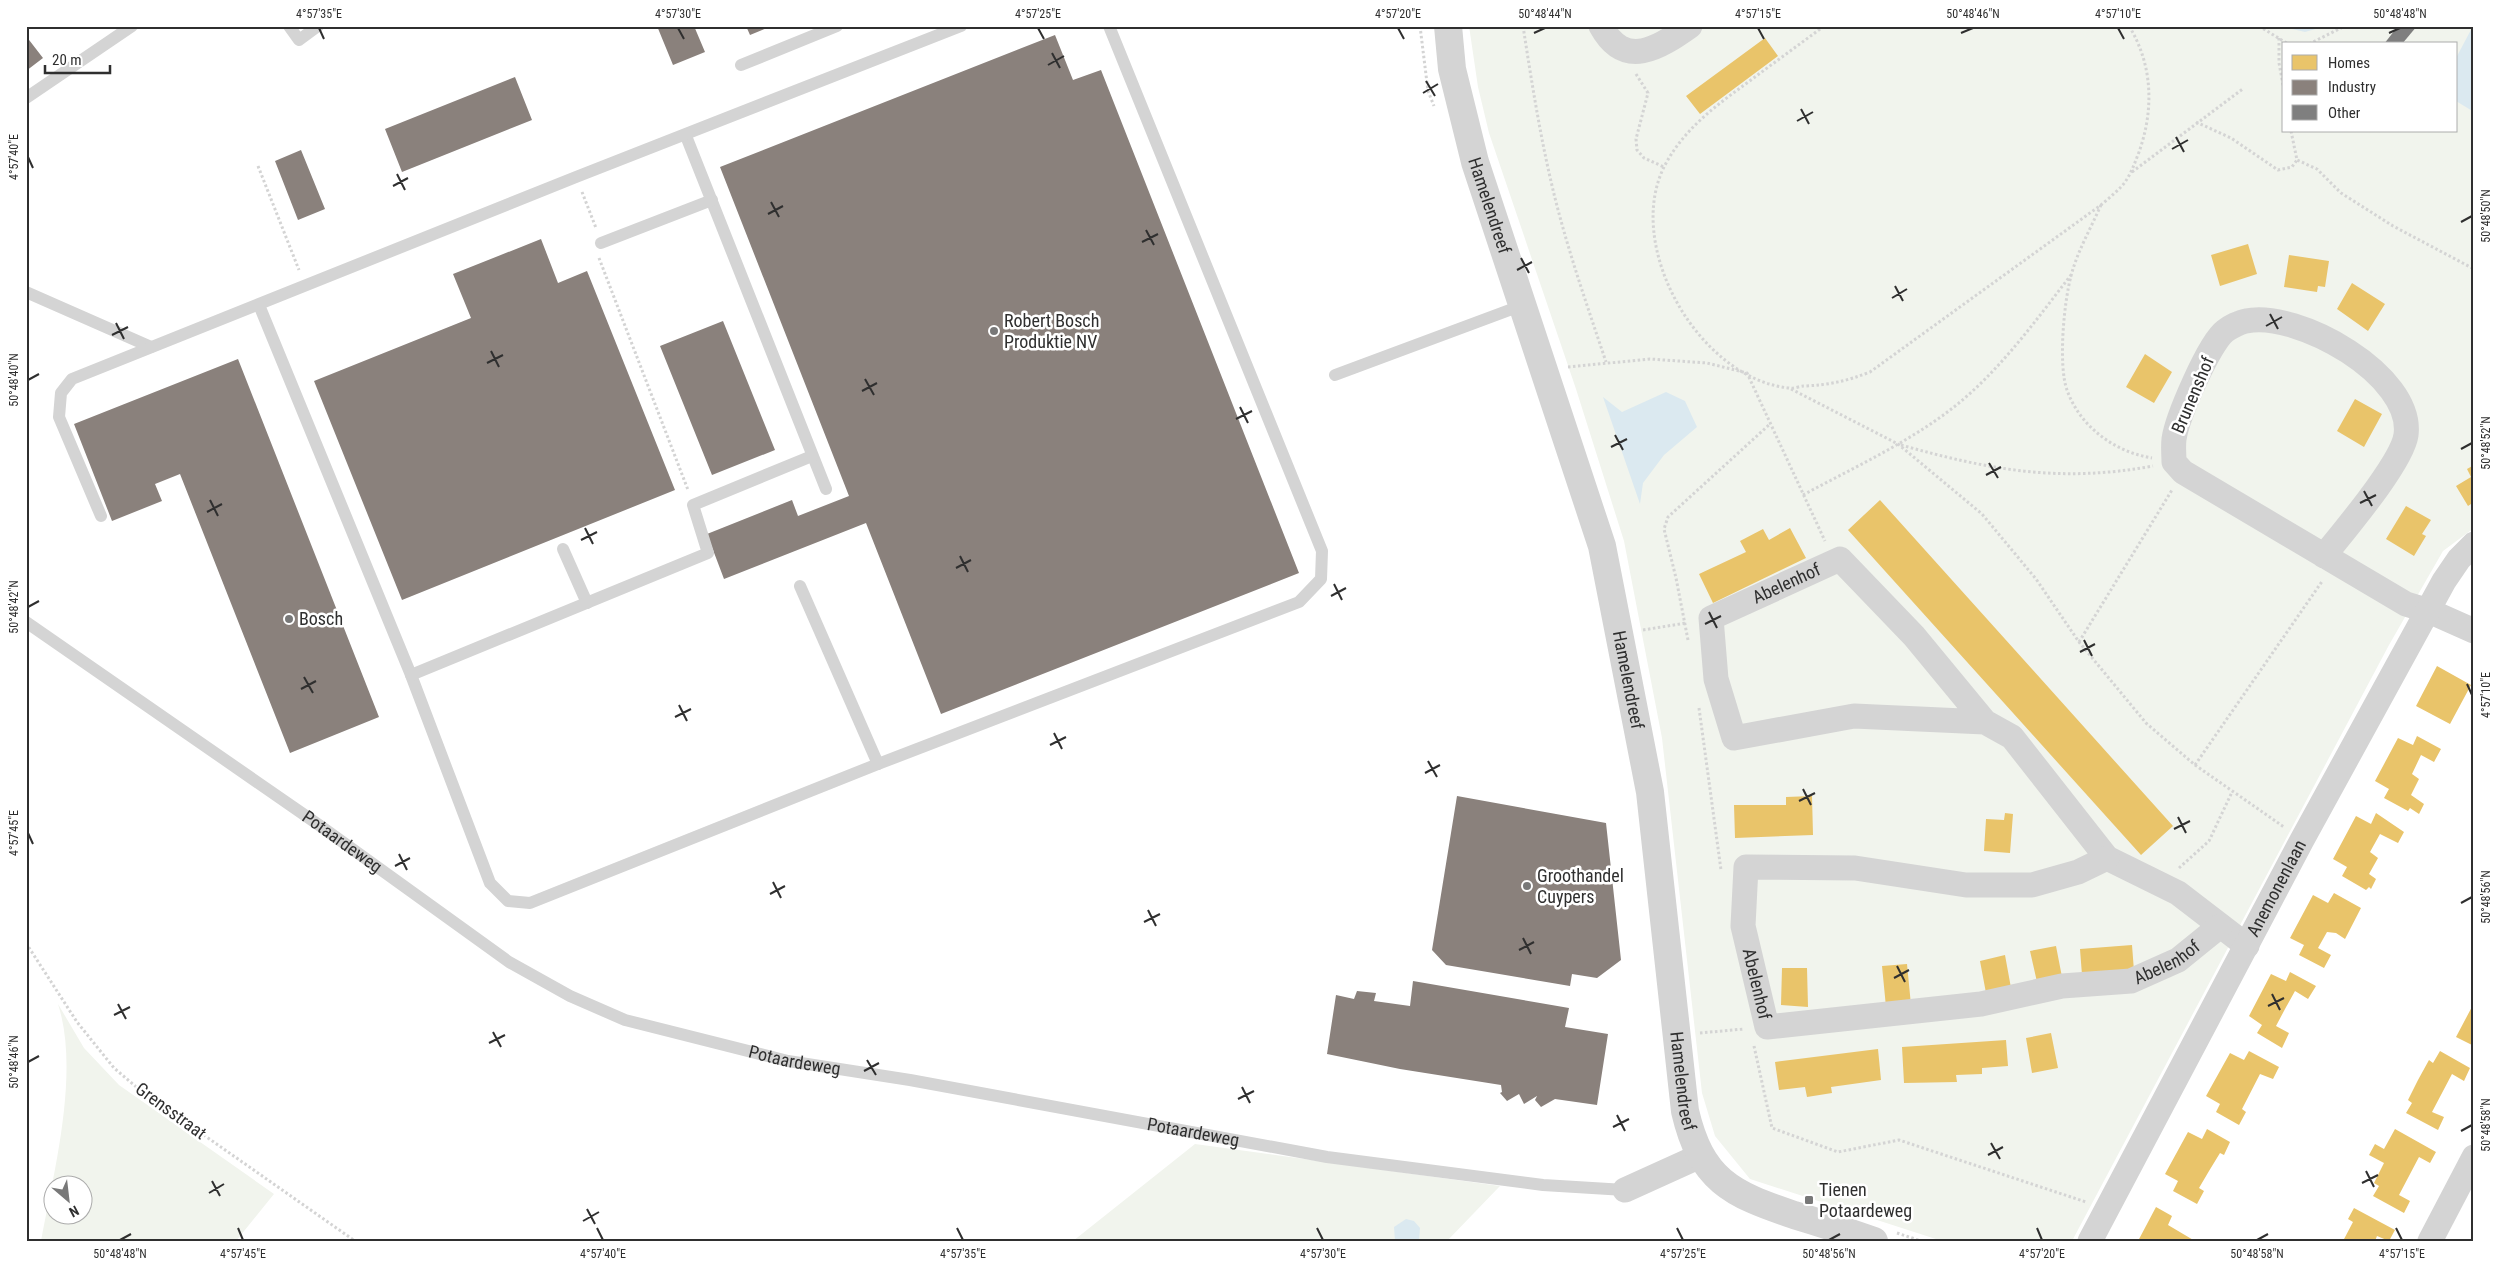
<svg xmlns="http://www.w3.org/2000/svg" width="2500" height="1267" font-family="'Roboto Condensed',sans-serif">
	<style>
		.green { fill: #f1f4ed; fill-rule: evenodd }
		.water { fill: #dbe9f0 }
		.homes { fill: #e9c46a }
		.industry { fill: #8a817c }
		.building { fill: #7f7f7f }
		.lines { fill: none; stroke-linecap: round; stroke-linejoin: round }
		.path { stroke: #d4d4d4; stroke-width: 3; stroke-dasharray: 2.5 2.5; stroke-linecap: butt }
		.service { stroke: #d4d4d4; stroke-width: 12 }
		.minor { stroke: #d4d4d4; stroke-width: 25 }
		.tertiary { stroke: #d4d4d4; stroke-width: 28 }
		.ticks { fill: none; stroke: #2f2f2f; stroke-width: 2 }
		.poi-dot { fill: #787878; stroke: #fff; stroke-width: 2 }
		.labels { text-anchor: middle; stroke-width: 5; stroke-linejoin: round; paint-order: stroke }
		.street-label { font-size: 18px; fill: #2f2f2f; stroke: #fff }
		.poi-label { font-size: 18px; fill: #2f2f2f; stroke: #fff; text-anchor: start }
		.neatline { fill: none; stroke: #2f2f2f; stroke-width: 2 }
		.ticks-label { font-size: 12px; text-anchor: middle; fill: #2f2f2f }
	</style>
	<rect width="100%" height="100%" fill="#fff"/>
	<path class="green" d="M 1469,26 L 2474,26 L 2474,528 L 2443,551 L 2389,645 L 2072,1241 L 1942,1241 L 1750,1179 L 1715,1136 L 1702,1093 L 1662,738 L 1624,541 L 1576,389 L 1489,133 L 1478,87 ZM 2284,44 L 2456,44 L 2456,131 L 2284,131 Z
		M 58,1004 L 84,1048 L 119,1085 L 274,1194 L 236,1241 L 41,1241 C 54,1171 80,1072 58,1004 ZM 82,1184 L 82,1214 L 52,1214 L 52,1184 Z
		M 1195,1144 L 1500,1186 L 1447,1241 L 1073,1241 Z"/>
	<path class="water" d="M 2280,26 L 2326,26 L 2305,32 Z
		M 2473,26 L 2474,26 L 2474,112 L 2456,101 L 2456,58 Z
		M 1666,392 L 1685,401 L 1697,427 L 1664,455 L 1643,483 L 1640,504 L 1603,397 L 1622,412 Z
		M 1406,1219 L 1414,1221 L 1420,1228 L 1419,1241 L 1395,1241 L 1394,1227 Z"/>
	<path class="homes" d="M 1765,38 L 1778,56 L 1700,114 L 1686,96 Z
		M 2248,244 L 2257,274 L 2220,286 L 2211,255 Z
		M 2289,255 L 2329,261 L 2325,287 L 2318,286 L 2317,292 L 2284,287 Z
		M 2352,283 L 2385,304 L 2368,331 L 2337,309 Z
		M 2145,354 L 2172,372 L 2154,403 L 2126,387 Z
		M 2355,399 L 2382,414 L 2364,447 L 2337,431 Z
		M 2474,465 L 2474,502 L 2468,506 L 2456,486 L 2471,477 L 2467,469 Z
		M 1880,500 L 2173,826 L 2141,855 L 1848,530 Z
		M 2406,506 L 2431,520 L 2422,534 L 2426,536 L 2414,556 L 2386,539 Z
		M 1790,528 L 1806,558 L 1713,603 L 1699,574 L 1746,552 L 1740,541 L 1763,529 L 1769,540 Z
		M 2437,666 L 2471,685 L 2450,724 L 2416,706 Z
		M 2417,736 L 2441,749 L 2434,762 L 2421,755 L 2412,774 L 2419,779 L 2411,795 L 2424,804 L 2419,814 L 2410,808 L 2408,811 L 2384,798 L 2389,789 L 2375,781 L 2398,738 L 2413,745 Z
		M 1812,796 L 1813,835 L 1735,838 L 1734,805 L 1786,805 L 1786,797 Z
		M 2005,813 L 2013,814 L 2010,853 L 1984,851 L 1986,819 L 2004,820 Z
		M 2376,813 L 2404,832 L 2398,843 L 2380,834 L 2370,852 L 2378,858 L 2369,874 L 2376,879 L 2371,889 L 2369,887 L 2366,890 L 2342,876 L 2347,867 L 2333,859 L 2356,816 L 2371,824 Z
		M 2334,893 L 2361,908 L 2345,939 L 2336,933 L 2327,932 L 2318,948 L 2331,955 L 2324,968 L 2299,955 L 2304,945 L 2290,938 L 2313,895 L 2328,903 Z
		M 2132,945 L 2134,971 L 2082,975 L 2080,949 Z
		M 2056,946 L 2062,977 L 2037,982 L 2030,951 Z
		M 2005,955 L 2011,988 L 1986,993 L 1980,961 Z
		M 1907,964 L 1911,1005 L 1886,1007 L 1882,966 Z
		M 1782,968 L 1807,968 L 1808,1007 L 1781,1005 Z
		M 2290,972 L 2316,986 L 2308,999 L 2295,991 L 2285,1009 L 2276,1026 L 2289,1033 L 2282,1048 L 2257,1033 L 2262,1025 L 2249,1016 L 2271,974 L 2286,981 Z
		M 2474,1003 L 2474,1046 L 2456,1037 Z
		M 2051,1033 L 2058,1068 L 2032,1073 L 2026,1038 Z
		M 2006,1040 L 2008,1066 L 1982,1068 L 1982,1074 L 1956,1075 L 1957,1082 L 1904,1083 L 1902,1047 Z
		M 1878,1049 L 1881,1080 L 1831,1087 L 1832,1093 L 1807,1097 L 1805,1087 L 1779,1090 L 1775,1062 Z
		M 2249,1051 L 2279,1067 L 2273,1079 L 2260,1074 L 2242,1109 L 2246,1112 L 2239,1125 L 2216,1112 L 2220,1104 L 2206,1096 L 2230,1053 L 2244,1060 Z
		M 2440,1051 L 2470,1068 L 2464,1081 L 2452,1074 L 2432,1112 L 2444,1117 L 2438,1130 L 2406,1113 L 2412,1103 L 2408,1100 L 2418,1080 L 2429,1060 L 2433,1063 Z
		M 2207,1129 L 2230,1142 L 2224,1155 L 2220,1153 L 2209,1171 L 2199,1188 L 2204,1191 L 2197,1204 L 2173,1191 L 2178,1181 L 2165,1174 L 2188,1132 L 2202,1139 Z
		M 2395,1129 L 2436,1152 L 2430,1163 L 2419,1157 L 2399,1195 L 2410,1201 L 2404,1213 L 2373,1196 L 2379,1186 L 2374,1183 L 2384,1163 L 2369,1155 L 2375,1144 L 2384,1149 Z
		M 2156,1207 L 2172,1216 L 2168,1225 L 2195,1241 L 2138,1241 Z
		M 2354,1208 L 2395,1230 L 2389,1241 L 2377,1236 L 2375,1241 L 2343,1241 L 2353,1222 L 2348,1219 Z"/>
	<path class="industry" d="M 657,26 L 694,26 L 705,52 L 673,65 Z
		M 746,26 L 772,26 L 750,35 Z
		M 1055,35 L 1073,80 L 1101,70 L 1299,573 L 941,714 L 866,523 L 724,579 L 707,534 L 792,500 L 798,516 L 849,496 L 720,167 Z
		M 26,36 L 43,58 L 26,71 Z
		M 515,77 L 532,120 L 402,172 L 385,129 Z
		M 301,150 L 325,209 L 298,220 L 275,161 Z
		M 541,239 L 558,283 L 587,271 L 675,490 L 402,600 L 314,381 L 471,318 L 453,274 Z
		M 723,321 L 775,450 L 712,475 L 660,346 Z
		M 238,359 L 379,717 L 290,753 L 180,474 L 155,484 L 162,501 L 112,521 L 74,424 Z
		M 1457,796 L 1606,823 L 1621,960 L 1597,978 L 1572,974 L 1570,986 L 1446,965 L 1432,950 Z
		M 1413,981 L 1569,1008 L 1565,1027 L 1608,1034 L 1597,1105 L 1555,1099 L 1541,1107 L 1535,1100 L 1537,1096 L 1524,1104 L 1519,1094 L 1507,1101 L 1500,1093 L 1502,1092 L 1501,1085 L 1400,1069 L 1327,1054 L 1336,995 L 1354,999 L 1357,991 L 1376,993 L 1374,1001 L 1410,1006 Z"/>
	<path class="building" d="M 2398,26 L 2417,26 L 2402,44 L 2384,44 Z"/>
	<g class="lines">
		<path class="path" d="M 1420,26 L 1428,91 L 1434,106
			M 1523,26 C 1532,84 1541,142 1555,198 C 1569,254 1588,308 1606,362
			M 1824,26 C 1800,44 1775,62 1751,80 C 1717,105 1684,128 1664,167 C 1624,248 1700,379 1789,388 C 1794,389 1800,386 1804,386 C 1829,385 1847,381 1870,372 L 2101,205 C 2108,199 2115,193 2121,187 C 2130,177 2134,165 2139,152 C 2154,110 2153,65 2129,26
			M 2259,26 L 2288,44
			M 2279,38 L 2279,63 L 2284,90
			M 2309,44 L 2345,26
			M 1636,74 L 1648,93 L 1636,139 L 1637,150 L 1644,158 L 1664,167
			M 2196,122 L 2231,138 L 2278,170 L 2292,167 L 2297,160
			M 2291,131 L 2297,160 L 2317,169 L 2341,193 L 2393,226 L 2474,269
			M 258,166 L 299,270
			M 2132,172 L 2244,88
			M 582,192 L 596,228
			M 2101,205 C 2091,228 2077,252 2071,276 C 2064,302 2058,365 2067,390 C 2080,427 2115,452 2152,458
			M 599,258 L 688,490
			M 1568,367 L 1650,359 L 1707,363 L 1747,373 L 1825,541
			M 1791,389 L 1898,444 L 1982,514 L 2036,579 L 2079,642 L 2146,723 L 2195,765 L 2284,827
			M 1901,445 C 1990,470 2060,483 2153,466
			M 1803,495 C 1849,470 1899,447 1942,416 C 1994,379 2033,324 2071,275
			M 1643,630 L 1686,623
			M 1688,640 L 1676,578 L 1664,529 L 1668,517 L 1770,424
			M 2079,642 L 2172,490
			M 1699,708 L 1721,870
			M 2195,765 L 2323,580
			M 2179,868 L 2209,841 L 2232,792
			M 26,943 L 77,1022 L 114,1068 L 141,1091 L 355,1241
			M 1700,1033 L 1744,1029
			M 1754,1046 L 1772,1128 L 1838,1152 L 1899,1140 L 2086,1202
			M 1897,1233 L 1921,1241"/>
		<g class="service">
			<path d="M 289,26 L 299,40 L 318,26"/>
			<path d="M 741,65 L 837,26"/>
			<path d="M 26,98 L 132,26"/>
			<path d="M 686,136 L 826,489"/>
			<path d="M 601,243 L 712,200"/>
			<path d="M 26,292 L 151,347"/>
			<path d="M 259,305 L 411,675 L 490,883 L 508,901 L 530,903 L 878,764 L 1299,602 L 1321,579 L 1322,551 L 1109,26"/>
			<path d="M 1335,375 L 1523,305"/>
			<path d="M 101,516 L 59,417 L 61,393 L 72,379 L 576,177 L 961,26"/>
			<path d="M 563,549 L 587,603"/>
			<path d="M 800,586 L 878,764"/>
			<path id="s1" d="M 26,622 L 319,825 L 509,962 L 570,996 L 625,1020 L 788,1061 L 910,1080 L 1327,1157 L 1543,1185 L 1625,1190"/>
			<path d="M 411,675 L 708,553 L 693,505 L 812,456"/>
		</g>
		<g class="minor">
			<path d="M 1601,26 C 1625,70 1659,48 1690,26"/>
			<path d="M 2324,556 C 2343,532 2402,463 2406,435 C 2414,375 2297,310 2246,321 C 2240,322 2230,327 2225,331 C 2209,343 2177,418 2174,439 C 2173,447 2174,455 2174,462 L 2183,472 L 2406,604 L 2429,611 L 2474,631"/>
			<path id="s2" d="M 1985,722 L 1854,716 L 1734,738 L 1716,679 L 1711,618 L 1840,559 L 1914,636 L 1985,722 L 2012,737 L 2107,858 L 2178,893 L 2247,946"/>
			<path id="s3" d="M 2107,858 L 2078,872 L 2032,885 L 1966,885 L 1855,868 L 1746,867 L 1743,926 L 1767,1027 L 1981,1004 L 2062,986 L 2131,981 L 2178,960 L 2220,926"/>
			<path d="M 1625,1190 L 1700,1156"/>
			<path id="s4" d="M 2090,1241 L 2302,840 L 2444,581 L 2459,559 L 2474,544"/>
			<path d="M 2430,1241 L 2474,1157"/>
		</g>
		<path class="tertiary" id="s5" d="M 1448,26 L 1452,69 L 1475,162 L 1602,546 L 1650,792 L 1685,1111 C 1701,1180 1731,1194 1794,1215 C 1821,1223 1848,1232 1874,1241"/>
	</g>
	<path class="ticks" d="M 319,28 L 324,39M 678,28 L 684,39M 1038,28 L 1044,39M 1398,28 L 1404,39M 1758,28 L 1764,39M 2118,28 L 2124,39M 1534,33 L 1545,28M 1961,33 L 1973,28M 2389,33 L 2400,28M 1052,53 L 1060,68M 1048,65 L 1064,56M 1426,81 L 1435,96M 1423,93 L 1438,84M 1801,109 L 1809,124M 1797,121 L 1813,112M 2176,137 L 2184,152M 2172,149 L 2188,140M 28,157 L 33,168M 397,174 L 405,190M 393,186 L 408,178M 771,202 L 779,217M 768,214 L 783,206M 2461,222 L 2472,216M 1146,230 L 1154,245M 1142,242 L 1158,234M 1521,258 L 1529,273M 1517,270 L 1532,262M 1895,286 L 1903,301M 1892,298 L 1907,289M 2270,314 L 2278,329M 116,323 L 124,339M 2266,326 L 2282,317M 112,335 L 128,327M 491,351 L 499,367M 487,363 L 503,355M 865,379 L 874,395M 28,380 L 39,374M 862,391 L 877,383M 1240,407 L 1248,423M 1236,419 L 1252,411M 1615,435 L 1623,450M 1611,447 L 1627,439M 2461,449 L 2472,443M 1989,463 L 1998,478M 1986,475 L 2001,467M 2364,491 L 2372,506M 210,500 L 218,516M 2360,503 L 2376,495M 207,512 L 222,504M 585,528 L 593,544M 581,540 L 597,532M 960,556 L 968,572M 956,568 L 971,560M 1334,584 L 1342,600M 1331,596 L 1346,588M 28,607 L 39,601M 1709,612 L 1717,628M 1705,624 L 1721,616M 2084,640 L 2092,656M 2080,652 L 2095,644M 304,677 L 313,693M 2467,684 L 2472,695M 301,689 L 316,681M 679,705 L 687,721M 675,717 L 691,709M 1054,733 L 1062,749M 1050,745 L 1066,737M 1428,761 L 1437,777M 1425,773 L 1440,765M 1803,789 L 1811,805M 1799,801 L 1815,793M 2178,817 L 2186,833M 2174,829 L 2190,821M 28,833 L 33,844M 399,854 L 407,870M 395,866 L 410,858M 773,882 L 781,898M 770,894 L 785,886M 2461,903 L 2472,897M 1148,910 L 1156,926M 1144,922 L 1160,914M 1523,938 L 1531,954M 1519,950 L 1534,942M 1897,966 L 1905,982M 1894,978 L 1909,970M 2272,994 L 2280,1010M 118,1004 L 126,1019M 2268,1006 L 2284,998M 114,1015 L 130,1007M 493,1032 L 501,1047M 489,1043 L 505,1035M 867,1060 L 876,1075M 28,1062 L 39,1056M 864,1071 L 879,1063M 1242,1087 L 1250,1103M 1238,1099 L 1254,1091M 1617,1115 L 1625,1131M 1613,1127 L 1629,1119M 2461,1131 L 2472,1125M 1991,1143 L 2000,1159M 1988,1155 L 2003,1147M 2366,1171 L 2374,1187M 212,1181 L 220,1196M 2362,1183 L 2378,1175M 209,1193 L 224,1184M 587,1209 L 595,1224M 583,1221 L 599,1212M 238,1228 L 243,1240M 597,1228 L 603,1240M 957,1228 L 963,1240M 1317,1228 L 1323,1240M 1677,1228 L 1683,1240M 2037,1228 L 2042,1240M 2396,1228 L 2402,1240M 120,1240 L 131,1234M 1829,1240 L 1840,1234M 2257,1240 L 2268,1234"/>
	<g class="poi-dot">
		<circle cx="994" cy="331" r="5"/>
		<circle cx="289" cy="619" r="5"/>
		<circle cx="1527" cy="886" r="5"/>
		<rect x="1804" y="1195" width="10" height="10" rx="2.5"/>
	</g>
	<g class="labels">
		<g class="street-label">
			<text dy="6" stroke="none"><textPath href="#s5" startOffset="185">Hamelendreef</textPath></text>
			<text transform="translate(2193 395) rotate(-67)" y="6">Brunenshof</text>
			<text dy="6" stroke="none"><textPath href="#s2" startOffset="459">Abelenhof</textPath></text>
			<text dy="6" stroke="none"><textPath href="#s5" startOffset="680">Hamelendreef</textPath></text>
			<text dy="6" stroke="none"><textPath href="#s1" startOffset="385">Potaardeweg</textPath></text>
			<text dy="6" stroke="none"><textPath href="#s4" startOffset="399">Anemonenlaan</textPath></text>
			<text dy="6" stroke="none"><textPath href="#s3" startOffset="938">Abelenhof</textPath></text>
			<text dy="6" stroke="none"><textPath href="#s3" startOffset="486">Abelenhof</textPath></text>
			<text dy="6" stroke="none"><textPath href="#s1" startOffset="895">Potaardeweg</textPath></text>
			<text dy="6" stroke="none"><textPath href="#s5" startOffset="1085">Hamelendreef</textPath></text>
			<text transform="translate(171 1111) rotate(36)" y="6">Grensstraat</text>
			<text dy="6" stroke="none"><textPath href="#s1" startOffset="1300">Potaardeweg</textPath></text>
		</g>
		<g class="poi-label">
			<text x="1004" y="327">Robert Bosch<tspan x="1004" dy="21">Produktie NV</tspan></text>
			<text x="299" y="625">Bosch</text>
			<text x="1537" y="882">Groothandel<tspan x="1537" dy="21">Cuypers</tspan></text>
			<text x="1819" y="1196">Tienen<tspan x="1819" dy="21">Potaardeweg</tspan></text>
		</g>
	</g>
	<rect width="2500" height="1267" fill="none" stroke="#ffffff" stroke-width="55"/>
	<rect x="2282" y="42" width="175" height="90" fill="#ffffff" stroke="#acacac"/>
	<rect x="2292" y="55" width="25" height="15" fill="#e9c46a" stroke="#acacac"/>
	<text x="2328" y="68" font-size="15" fill="#2f2f2f">Homes</text>
	<rect x="2292" y="80" width="25" height="15" fill="#8a817c" stroke="#acacac"/>
	<text x="2328" y="92" font-size="15" fill="#2f2f2f">Industry</text>
	<rect x="2292" y="105" width="25" height="15" fill="#7f7f7f" stroke="#acacac"/>
	<text x="2328" y="118" font-size="15" fill="#2f2f2f">Other</text>
	<g transform="translate(68 1200) rotate(152)"><circle r="24" fill="#ffffff" stroke="#acacac"/>
	<path d="M0-4L9 19L0 12L-9 19Z" fill="#787878"/>
	<text y="-8" font-size="14" font-weight="bold" text-anchor="middle" fill="#2f2f2f">N</text>
	</g>
	<path d="M45 65v8h65v-8" fill="none" stroke="#2f2f2f" stroke-width="2.5"/>
	<text x="52" y="65" font-size="15" fill="#2f2f2f" stroke="#ffffff" stroke-width="4" paint-order="stroke">20 m</text>
	<rect x="28" y="28" width="2444" height="1212" class="neatline"/>
	<g class="ticks-label">
		<text x="319" y="18">4°57'35"E</text>
		<text x="678" y="18">4°57'30"E</text>
		<text x="1038" y="18">4°57'25"E</text>
		<text x="1398" y="18">4°57'20"E</text>
		<text x="1545" y="18">50°48'44"N</text>
		<text x="1758" y="18">4°57'15"E</text>
		<text x="1973" y="18">50°48'46"N</text>
		<text x="2118" y="18">4°57'10"E</text>
		<text x="2400" y="18">50°48'48"N</text>
		<text transform="translate(14 157) rotate(-90)" y="4">4°57'40"E</text>
		<text transform="translate(2486 216) rotate(-90)" y="4">50°48'50"N</text>
		<text transform="translate(14 380) rotate(-90)" y="4">50°48'40"N</text>
		<text transform="translate(2486 443) rotate(-90)" y="4">50°48'52"N</text>
		<text transform="translate(14 607) rotate(-90)" y="4">50°48'42"N</text>
		<text transform="translate(2486 695) rotate(-90)" y="4">4°57'10"E</text>
		<text transform="translate(14 833) rotate(-90)" y="4">4°57'45"E</text>
		<text transform="translate(2486 897) rotate(-90)" y="4">50°48'56"N</text>
		<text transform="translate(14 1062) rotate(-90)" y="4">50°48'46"N</text>
		<text transform="translate(2486 1125) rotate(-90)" y="4">50°48'58"N</text>
		<text x="120" y="1258">50°48'48"N</text>
		<text x="243" y="1258">4°57'45"E</text>
		<text x="603" y="1258">4°57'40"E</text>
		<text x="963" y="1258">4°57'35"E</text>
		<text x="1323" y="1258">4°57'30"E</text>
		<text x="1683" y="1258">4°57'25"E</text>
		<text x="1829" y="1258">50°48'56"N</text>
		<text x="2042" y="1258">4°57'20"E</text>
		<text x="2257" y="1258">50°48'58"N</text>
		<text x="2402" y="1258">4°57'15"E</text>
	</g>
</svg>
